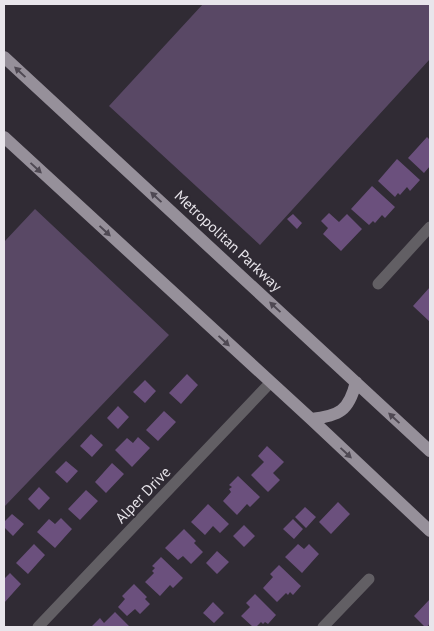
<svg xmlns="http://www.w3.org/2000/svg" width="434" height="631" font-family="'PT Sans',sans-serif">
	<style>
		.green { fill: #594865 }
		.building { fill: #6b507d }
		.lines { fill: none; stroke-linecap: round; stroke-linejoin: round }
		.minor { stroke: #625f64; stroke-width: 11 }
		.primary { stroke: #96909a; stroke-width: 12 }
		.oneway { fill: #4f4953 }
		.labels { text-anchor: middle; stroke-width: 4; stroke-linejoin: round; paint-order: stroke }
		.street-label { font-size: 15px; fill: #e8e5eb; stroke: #302b34 }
	</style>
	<rect width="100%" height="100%" fill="#302b34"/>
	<path class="green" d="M 203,4 L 430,4 L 430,59 L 260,245 L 109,106 Z
		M 35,209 L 169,335 L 4,507 L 4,242 Z"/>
	<path class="building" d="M 427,137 L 430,140 L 430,166 L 424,173 L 408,158 Z
		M 397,159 L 420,180 L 410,191 L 407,187 L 400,195 L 398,193 L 395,197 L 378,181 Z
		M 372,186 L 395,207 L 385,218 L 382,215 L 375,223 L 373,221 L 369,225 L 351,209 Z
		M 329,213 L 339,222 L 347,214 L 362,229 L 341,251 L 323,234 L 328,228 L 321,221 Z
		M 293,214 L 302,223 L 297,229 L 287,219 Z
		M 430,287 L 430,322 L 413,306 Z
		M 187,374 L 198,385 L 181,404 L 169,393 Z
		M 145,380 L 156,391 L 145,403 L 133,392 Z
		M 118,406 L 129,417 L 118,429 L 107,418 Z
		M 164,411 L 176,422 L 158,441 L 146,430 Z
		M 91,434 L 103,445 L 92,457 L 80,446 Z
		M 138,437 L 150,448 L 132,467 L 115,450 L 127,438 L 133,443 Z
		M 267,446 L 284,462 L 273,473 L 280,480 L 268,492 L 251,475 L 264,462 L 258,456 Z
		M 66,461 L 78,471 L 67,483 L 55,472 Z
		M 112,463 L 124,474 L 106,493 L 95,482 Z
		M 238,476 L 260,497 L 250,507 L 247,504 L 237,515 L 223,501 L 231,492 L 229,489 L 232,487 L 229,485 Z
		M 39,487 L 50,498 L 39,510 L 28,499 Z
		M 86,490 L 98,501 L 80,520 L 68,509 Z
		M 338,502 L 350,514 L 331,534 L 319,522 Z
		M 208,504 L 229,524 L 220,533 L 213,526 L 205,535 L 191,522 Z
		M 305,507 L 316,517 L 306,528 L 295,517 Z
		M 12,514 L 24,524 L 13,536 L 4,527 L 4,522 Z
		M 61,518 L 72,529 L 55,548 L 37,532 L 49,519 L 55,524 Z
		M 293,519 L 303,529 L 294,539 L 283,529 Z
		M 244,525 L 255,536 L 244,547 L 233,536 Z
		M 184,529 L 196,541 L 194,543 L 203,552 L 191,564 L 183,556 L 178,560 L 165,548 Z
		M 34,544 L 45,555 L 28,574 L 16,563 Z
		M 298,544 L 304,549 L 309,544 L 319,554 L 302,573 L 285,557 Z
		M 217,551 L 229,562 L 217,574 L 206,563 Z
		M 161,557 L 183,578 L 173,588 L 170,585 L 160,596 L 145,582 L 154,573 L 152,571 L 155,568 L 152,566 Z
		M 279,565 L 301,586 L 293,595 L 290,592 L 288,595 L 286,593 L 277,602 L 263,588 L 273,577 L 270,574 Z
		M 10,573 L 21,584 L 4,603 L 4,579 Z
		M 134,584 L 147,597 L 145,599 L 150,604 L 140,614 L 135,609 L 127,616 L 118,607 L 125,599 L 122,596 Z
		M 255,594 L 276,615 L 268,624 L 265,622 L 263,624 L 261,622 L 256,627 L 253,627 L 241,616 L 250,607 L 246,603 Z
		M 430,599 L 430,623 L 427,627 L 425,627 L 414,616 Z
		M 213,602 L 224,613 L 214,623 L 203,613 Z
		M 115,612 L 130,627 L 91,627 L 100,618 L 104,623 Z"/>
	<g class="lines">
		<path class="minor" d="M 378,284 L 430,227
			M 38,627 L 270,383
			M 323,627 L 369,579"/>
		<path class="primary" d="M 4,57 L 430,451
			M 4,137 L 311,419 L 430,531
			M 311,419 C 339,416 349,411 356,382"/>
	</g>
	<defs><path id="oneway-solid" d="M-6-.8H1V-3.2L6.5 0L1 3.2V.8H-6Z" transform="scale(1.25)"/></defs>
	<g class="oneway">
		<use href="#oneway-solid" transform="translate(20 72) rotate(-137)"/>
		<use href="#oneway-solid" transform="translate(36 168) rotate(43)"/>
		<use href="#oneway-solid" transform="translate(156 197) rotate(-137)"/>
		<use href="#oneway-solid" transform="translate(105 231) rotate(43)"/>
		<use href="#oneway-solid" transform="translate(275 307) rotate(-137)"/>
		<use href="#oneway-solid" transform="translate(224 341) rotate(43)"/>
		<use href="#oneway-solid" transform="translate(394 418) rotate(-137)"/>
		<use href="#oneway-solid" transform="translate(346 453) rotate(43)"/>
	</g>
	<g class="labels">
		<g class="street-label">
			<text transform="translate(228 241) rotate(43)" y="5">Metropolitan Parkway</text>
			<text transform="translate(143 495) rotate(-46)" y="5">Alper Drive</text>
		</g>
	</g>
	<rect width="434" height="631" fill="none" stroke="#e8e5eb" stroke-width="10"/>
</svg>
